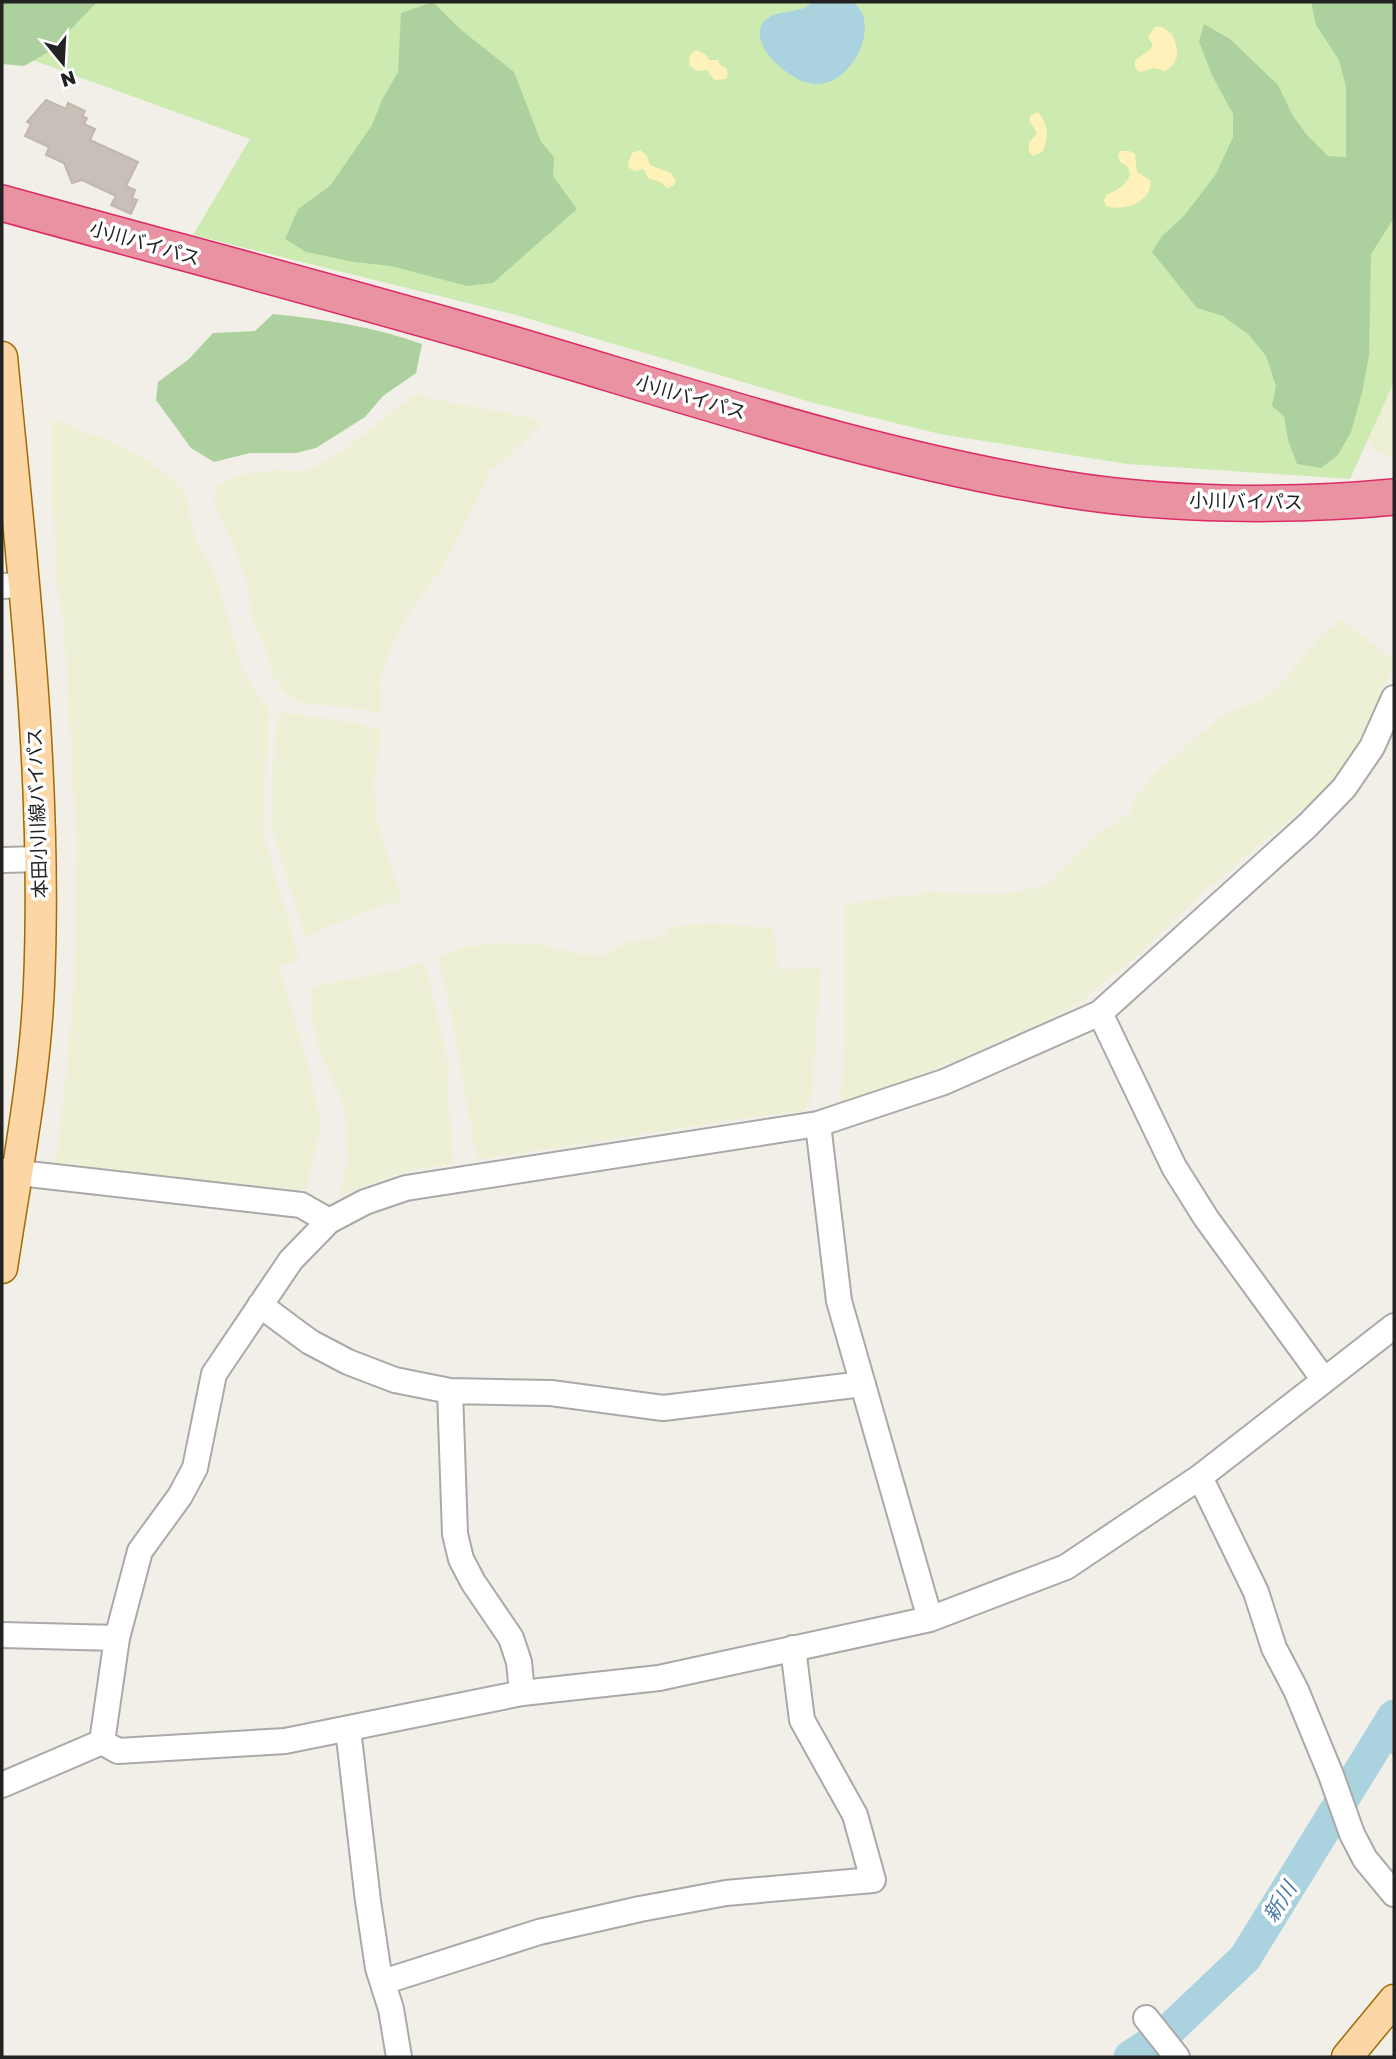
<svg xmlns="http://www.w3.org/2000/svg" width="1396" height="2059" font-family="'Golos Text','Noto Sans JP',sans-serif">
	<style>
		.farmland { fill: #eef0d5 }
		.grass { fill: #cdebb0 }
		.forest { fill: #add19e }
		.sand { fill: #fff1ba }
		.water { fill: #aad3df }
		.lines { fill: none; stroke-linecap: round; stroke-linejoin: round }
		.stream { stroke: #aad3df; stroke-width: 5 }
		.river { stroke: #aad3df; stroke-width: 33 }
		.building { fill: #c7bfb8; stroke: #c4b6ab; stroke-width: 2 }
		.minor-casing { stroke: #a9a9a9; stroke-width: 28 }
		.major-casing { stroke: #a06b00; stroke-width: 33 }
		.highway-casing { stroke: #dc2a67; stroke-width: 38 }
		.minor { stroke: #fff; stroke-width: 24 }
		.major { stroke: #fcd6a4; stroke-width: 30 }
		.highway { stroke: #e892a2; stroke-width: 35 }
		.labels { text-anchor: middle; stroke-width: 7; stroke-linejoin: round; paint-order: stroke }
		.street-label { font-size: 19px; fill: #222; stroke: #fff }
		.water-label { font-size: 21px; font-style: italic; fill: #4a7aab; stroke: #fff }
	</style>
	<rect width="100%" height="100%" fill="#f2efe9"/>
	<path class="farmland" d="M 1394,364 L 1394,457 L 1386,458 L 1373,448 L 1365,430 Z
		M 417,393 L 445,401 L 533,418 L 542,424 L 517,449 L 489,471 L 485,485 L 441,570 L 414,605 L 393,644 L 380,677 L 381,712 L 300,702 L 284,693 L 272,674 L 265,648 L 250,614 L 249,590 L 237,554 L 214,505 L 215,488 L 233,477 L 272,470 L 303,471 L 319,465 L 346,448 Z
		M 52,419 L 103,438 L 149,461 L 180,486 L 186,497 L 196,541 L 209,561 L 216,577 L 242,668 L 253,688 L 269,709 L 263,833 L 299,959 L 279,968 L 309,1067 L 321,1126 L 306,1190 L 55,1167 L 66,1077 L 74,983 L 76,839 L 64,628 L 57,586 L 53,508 Z
		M 1342,619 L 1394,661 L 1394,666 L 1352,755 L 1324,791 L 1207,889 L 1140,953 L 1080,1002 L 1043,1022 L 971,1054 L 895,1086 L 840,1105 L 844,1047 L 844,905 L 896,896 L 912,897 L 925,891 L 975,894 L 1012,893 L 1046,885 L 1100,831 L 1129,815 L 1134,798 L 1155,773 L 1223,715 L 1234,709 L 1264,699 L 1279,686 L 1317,640 Z
		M 279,712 L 358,723 L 376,728 L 381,732 L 374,783 L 376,818 L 402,901 L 356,915 L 306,937 L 271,828 L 274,749 Z
		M 709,923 L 773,928 L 779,970 L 821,967 L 812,1095 L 805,1111 L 751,1117 L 510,1155 L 481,1159 L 476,1156 L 447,991 L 437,957 L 466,947 L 501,943 L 541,944 L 585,955 L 601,956 L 629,941 L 663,937 L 671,927 Z
		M 424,961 L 446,1051 L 453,1164 L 414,1169 L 386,1178 L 342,1196 L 341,1187 L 347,1165 L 345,1108 L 322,1058 L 313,1025 L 310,996 L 314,986 L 402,969 Z"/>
	<path class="grass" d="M 2,2 L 1394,2 L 1394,382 L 1350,479 L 1127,464 L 940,434 L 814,403 L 516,315 L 193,235 L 250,139 L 2,49 Z"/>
	<path class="forest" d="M 2,2 L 97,2 L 50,51 L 24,66 L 2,64 Z
		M 433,2 L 460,29 L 514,72 L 541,142 L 554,157 L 553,176 L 577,209 L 493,283 L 467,286 L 391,266 L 354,262 L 306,252 L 285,239 L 298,209 L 330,186 L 372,125 L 382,100 L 398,72 L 401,13 Z
		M 1311,2 L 1394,2 L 1394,218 L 1371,254 L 1369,356 L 1362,393 L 1351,432 L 1338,455 L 1321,468 L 1297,464 L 1288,440 L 1284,416 L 1272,406 L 1276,386 L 1266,356 L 1249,335 L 1223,316 L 1197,308 L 1152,252 L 1162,236 L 1184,216 L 1216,174 L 1233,137 L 1233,114 L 1212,75 L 1199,42 L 1204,24 L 1230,39 L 1278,85 L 1293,116 L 1307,135 L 1328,156 L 1346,157 L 1346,87 L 1339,60 L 1316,25 Z
		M 273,314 C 323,319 375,327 422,344 L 416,373 L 383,396 L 365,417 L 316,448 L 296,453 L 250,453 L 214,462 L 191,448 L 156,400 L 158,382 L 189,359 L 213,333 L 255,331 Z"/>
	<path class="sand" d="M 1155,27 L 1162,27 L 1172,34 C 1179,50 1181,61 1165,71 L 1154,68 L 1140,72 L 1135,67 L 1135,60 L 1150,50 L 1153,45 L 1148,37 Z
		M 696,50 L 705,54 L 709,60 L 718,60 L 720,65 L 726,68 L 728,74 L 726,79 L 714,80 L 707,70 L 697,71 L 690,66 L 689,56 Z
		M 1038,112 C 1048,125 1050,137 1042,152 L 1033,156 L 1029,152 L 1029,143 L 1037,133 L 1029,120 L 1031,115 Z
		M 640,150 L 646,155 L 650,165 L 671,173 L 676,181 L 673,186 L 667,188 C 664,186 663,183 660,182 C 651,178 649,183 644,169 L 635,171 L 629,168 L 628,164 L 632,153 Z
		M 1120,151 L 1129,151 L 1135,154 L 1137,172 L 1150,180 C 1154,202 1123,212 1106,206 L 1104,201 L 1106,195 C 1117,190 1126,187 1130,174 L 1128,167 L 1120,162 L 1118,157 Z"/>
	<path class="water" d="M 812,2 L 853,2 C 856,5 861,10 863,15 C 872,44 846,86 814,84 C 796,82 780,68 769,56 C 763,49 757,36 761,26 C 771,6 799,17 812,2 Z"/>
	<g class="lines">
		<path class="stream" d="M 1375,1747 L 1394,1752"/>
		<path class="river" d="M 1130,2057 L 1165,2034 L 1245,1958 L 1394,1716"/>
	</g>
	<path class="building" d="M 46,100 L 66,109 L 68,103 L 85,111 L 82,116 L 87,118 L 84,124 L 95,129 L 90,140 L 138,162 L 126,186 L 135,190 L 132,198 L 137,200 L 131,214 L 111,205 L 116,196 L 82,180 L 72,183 L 64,163 L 46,155 L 49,147 L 25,136 L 31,124 L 27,122 Z"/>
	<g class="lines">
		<defs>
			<path id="minor" d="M 2,586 L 24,585
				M 2,860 L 41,859
				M 1100,1013 L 1174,1167 L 1206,1218 L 1324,1380
				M 818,1124 L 839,1301 L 930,1619
				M 2,1171 L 301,1205 L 329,1221
				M 260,1305 L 310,1342 L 348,1362 L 395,1380 L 450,1391 L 551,1393 L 663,1408 L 863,1384
				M 450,1391 L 455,1534 L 461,1559 L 473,1582 L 511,1638 L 519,1662 L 522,1693
				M 1200,1477 L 1256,1592 L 1274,1648 L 1296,1690 L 1331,1775 L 1352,1834 L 1365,1859 L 1394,1894
				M 2,1635 L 117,1638
				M 348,1729 L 368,1901 L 378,1968 L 391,2009 L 399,2057
				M 102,1742 L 117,1638 L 140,1551 L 180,1496 L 195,1468 L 214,1374 L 291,1260 L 329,1221 L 365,1202 L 406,1188 L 818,1124 L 944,1082 L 1100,1013 L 1308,825 L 1344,788 L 1372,747 L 1394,698
				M 102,1742 L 118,1751 L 285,1741 L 522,1693 L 659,1678 L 930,1619 L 1066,1567 L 1200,1477 L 1394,1326
				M 2,1785 L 102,1742
				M 383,1982 L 539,1932 L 640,1909 L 726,1893 L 873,1880 L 855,1815 L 802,1720 L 793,1648
				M 1146,2018 L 1177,2057"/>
			<path id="major" d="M 2,357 C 22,565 48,776 39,985 C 35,1081 16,1174 2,1268
				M 1347,2057 L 1394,2000"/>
			<path id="highway" d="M 2,203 C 175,251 349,296 522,347 C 701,400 879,459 1064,489 C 1168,506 1289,507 1394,497"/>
		</defs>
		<use href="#minor" class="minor-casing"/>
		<use href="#major" class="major-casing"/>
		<use href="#highway" class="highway-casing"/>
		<use href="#minor" class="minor"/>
		<use href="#major" class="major"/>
		<use href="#highway" class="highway"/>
	</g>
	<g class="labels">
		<g class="street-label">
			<text transform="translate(145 243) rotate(16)" y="7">小川バイパス</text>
			<text transform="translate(691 397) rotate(16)" y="7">小川バイパス</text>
			<text transform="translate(1246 501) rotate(1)" y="7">小川バイパス</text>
			<text transform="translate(37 813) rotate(-92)" y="7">本田小川線バイパス</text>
		</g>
		<g class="water-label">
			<text transform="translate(1280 1902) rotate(-58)" y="7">新川</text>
		</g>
	</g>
	<rect width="1396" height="2059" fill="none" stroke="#222222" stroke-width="7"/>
	<g transform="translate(63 63) rotate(162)" stroke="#ffffff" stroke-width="5" paint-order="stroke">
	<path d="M0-5L12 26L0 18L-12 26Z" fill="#222222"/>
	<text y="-10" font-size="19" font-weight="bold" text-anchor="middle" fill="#222222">N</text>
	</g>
</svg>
